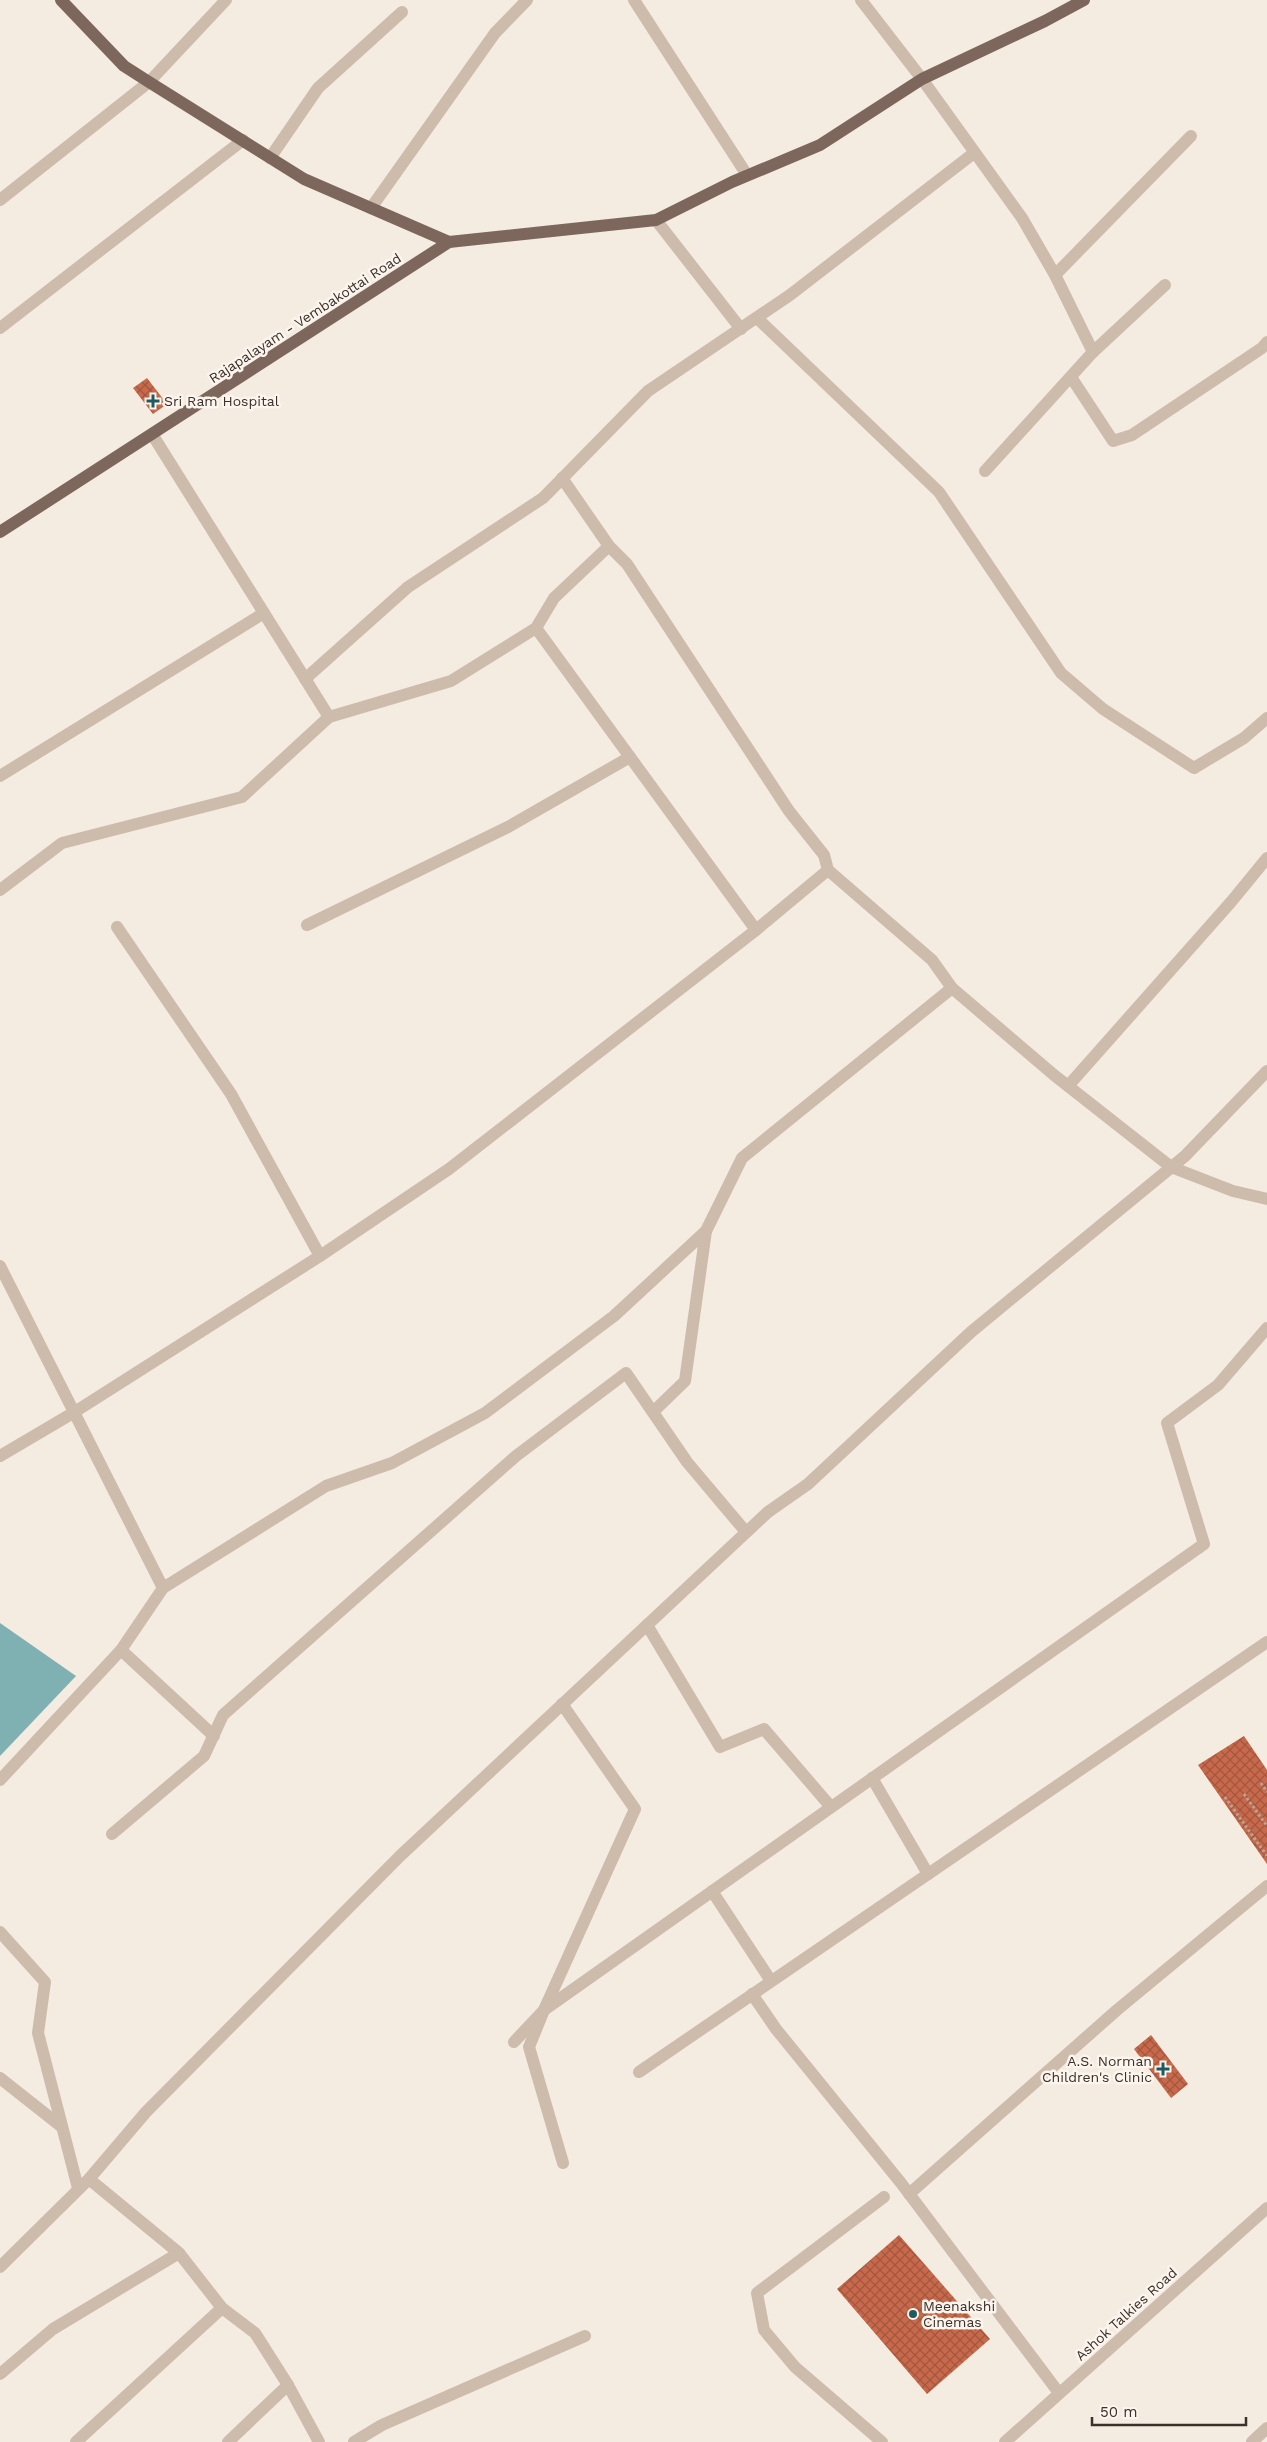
<svg xmlns="http://www.w3.org/2000/svg" width="1267" height="2442" font-family="'Work Sans',sans-serif">
<style>
.water{fill:#7fb0b2}
.building{fill:url(#building-cross-hatch)}
.lines{fill:none;stroke-linecap:round;stroke-linejoin:round}
.path{stroke:#b9a596;stroke-width:3;stroke-dasharray:2.5 2.5;stroke-linecap:butt}
.minor{stroke:#cdbbac;stroke-width:12}
.primary{stroke:#7d675c;stroke-width:12}
.poi-dot{fill:#1f5a5e;stroke:#fbf5ee;stroke-width:2}
.labels{text-anchor:middle;dominant-baseline:central;stroke-width:5;stroke-linejoin:round;paint-order:stroke}
.street-label{font-size:14px;fill:#3b302b;stroke:#fbf5ee}
.poi-label{font-size:14px;fill:#3b302b;stroke:#fbf5ee;text-anchor:start}
</style>
<defs>
<pattern id="building-cross-hatch" width="8" height="8" patternUnits="userSpaceOnUse" patternTransform="scale(1.25)"><rect width="8" height="8" fill="#c8694b"/><path d="M0 0l8 8M0 8l8-8" fill="none" stroke="#a4573f"/></pattern>
</defs>
<rect width="100%" height="100%" fill="#f4ebe1"/>
<!-- water -->
<polygon class="water" points="0,1623 76,1676 0,1756"/>
<!-- building -->
<g class="building">
<polygon points="147,378 167,404 153,414 133,388"/>
<polygon points="1244,1736 1267,1770 1267,1864 1198,1765"/>
<polygon points="1151,2035 1188,2084 1171,2098 1134,2049"/>
<polygon points="899,2235 990,2339 927,2394 837,2289"/>
</g>
<g class="lines">
<!-- path -->
<g class="path">
<polyline points="1261,1783 1267,1792"/>
<polyline points="1244,1794 1267,1826"/>
<polyline points="1225,1797 1267,1856"/>
</g>
<!-- minor -->
<g class="minor">
<polyline points="634,0 747,175"/>
<polyline points="861,0 922,79 1022,218 1055,275 1093,352"/>
<polyline points="270,158 318,88 402,12"/>
<polyline points="0,200 149,82 226,0"/>
<polyline points="371,208 495,33 527,0"/>
<polyline points="656,220 741,329"/>
<polyline points="1055,275 1191,136"/>
<polyline points="757,318 939,492 1061,673 1103,709 1194,768 1244,738 1267,718"/>
<polyline points="0,328 243,140"/>
<polyline points="1071,377 1113,441 1132,435 1262,348 1267,342"/>
<polyline points="152,434 329,717"/>
<polyline points="985,471 1093,352 1165,285"/>
<polyline points="562,478 609,546 627,564 789,811 824,855 828,870 932,960 952,988 1054,1075 1171,1167 1233,1191 1267,1199"/>
<polyline points="305,679 408,587 543,498 648,391 790,295 974,153"/>
<polyline points="630,757 756,930"/>
<polyline points="0,776 264,613"/>
<polyline points="0,890 62,843 242,797 329,717 451,681 536,628 554,598 609,546"/>
<polyline points="307,925 508,827 630,757 536,628"/>
<polyline points="117,927 231,1094 320,1256"/>
<polyline points="1068,1086 1231,902 1267,858"/>
<polyline points="0,1266 163,1588"/>
<polyline points="653,1412 685,1381 706,1231 742,1158 952,988"/>
<polyline points="0,1456 73,1413 320,1256 449,1169 756,930 828,870"/>
<polyline points="647,1625 720,1747 764,1729 831,1807"/>
<polyline points="121,1650 214,1736"/>
<polyline points="562,1704 635,1809 544,2010 529,2047 563,2163"/>
<polyline points="872,1778 928,1874"/>
<polyline points="0,1780 121,1650 163,1588 326,1486 392,1463 485,1413 614,1316 706,1231"/>
<polyline points="112,1834 204,1756 223,1715 516,1456 626,1373 687,1462 746,1532"/>
<polyline points="712,1891 771,1981"/>
<polyline points="0,1932 45,1982 38,2033 78,2188"/>
<polyline points="752,1994 776,2029 901,2183 1059,2393"/>
<polyline points="514,2042 544,2010 1204,1544 1167,1423 1218,1385 1267,1328"/>
<polyline points="639,2072 1267,1642"/>
<polyline points="0,2078 62,2127"/>
<polyline points="89,2179 179,2253 222,2308 255,2333 288,2385 319,2442"/>
<polyline points="909,2194 1117,2010 1267,1886"/>
<polyline points="0,2267 89,2179 146,2112 400,1856 768,1512 808,1484 971,1332 1185,1156 1267,1071"/>
<polyline points="0,2374 53,2329 179,2253"/>
<polyline points="76,2442 222,2308"/>
<polyline points="228,2442 288,2385"/>
<polyline points="354,2442 382,2425 585,2336"/>
<polyline points="882,2442 795,2367 764,2330 757,2293 884,2197"/>
<polyline points="1005,2442 1267,2208"/>
<polyline points="1252,2442 1267,2428"/>
</g>
<!-- primary -->
<g class="primary">
<polyline points="61,0 124,66 149,82 304,179 449,242 656,220 732,182 820,145 922,79 1045,21 1084,0"/>
<polyline points="0,532 449,242"/>
</g>
</g>
<!-- markers -->
<g class="poi-dot">
<path d="M150.5 393.5h5v5h5v5h-5v5h-5v-5h-5v-5h5z"/>
<path d="M1160.5 2061.5h5v5h5v5h-5v5h-5v-5h-5v-5h5z"/>
<circle cx="913" cy="2314" r="5"/>
</g>
<g class="labels">
<!-- street labels -->
<g class="street-label">
<text transform="translate(305 318) rotate(-33)">Rajapalayam - Vembakottai Road</text>
<text transform="translate(1126 2314) rotate(-42)">Ashok Talkies Road</text>
</g>
<!-- poi labels -->
<g class="poi-label">
<text x="164" y="401">Sri Ram Hospital</text>
<text x="1152" y="2061" text-anchor="end">A.S. Norman<tspan x="1152" dy="16">Children's Clinic</tspan></text>
<text x="923" y="2306">Meenakshi<tspan x="923" dy="16">Cinemas</tspan></text>
</g>
</g>
<!-- scale -->
<path d="M1092 2417v8h154v-8" fill="none" stroke="#3b302b" stroke-width="2.5"/>
<text x="1100" y="2417" font-size="15" fill="#3b302b" stroke="#fbf5ee" stroke-width="4" paint-order="stroke">50 m</text>
</svg>
